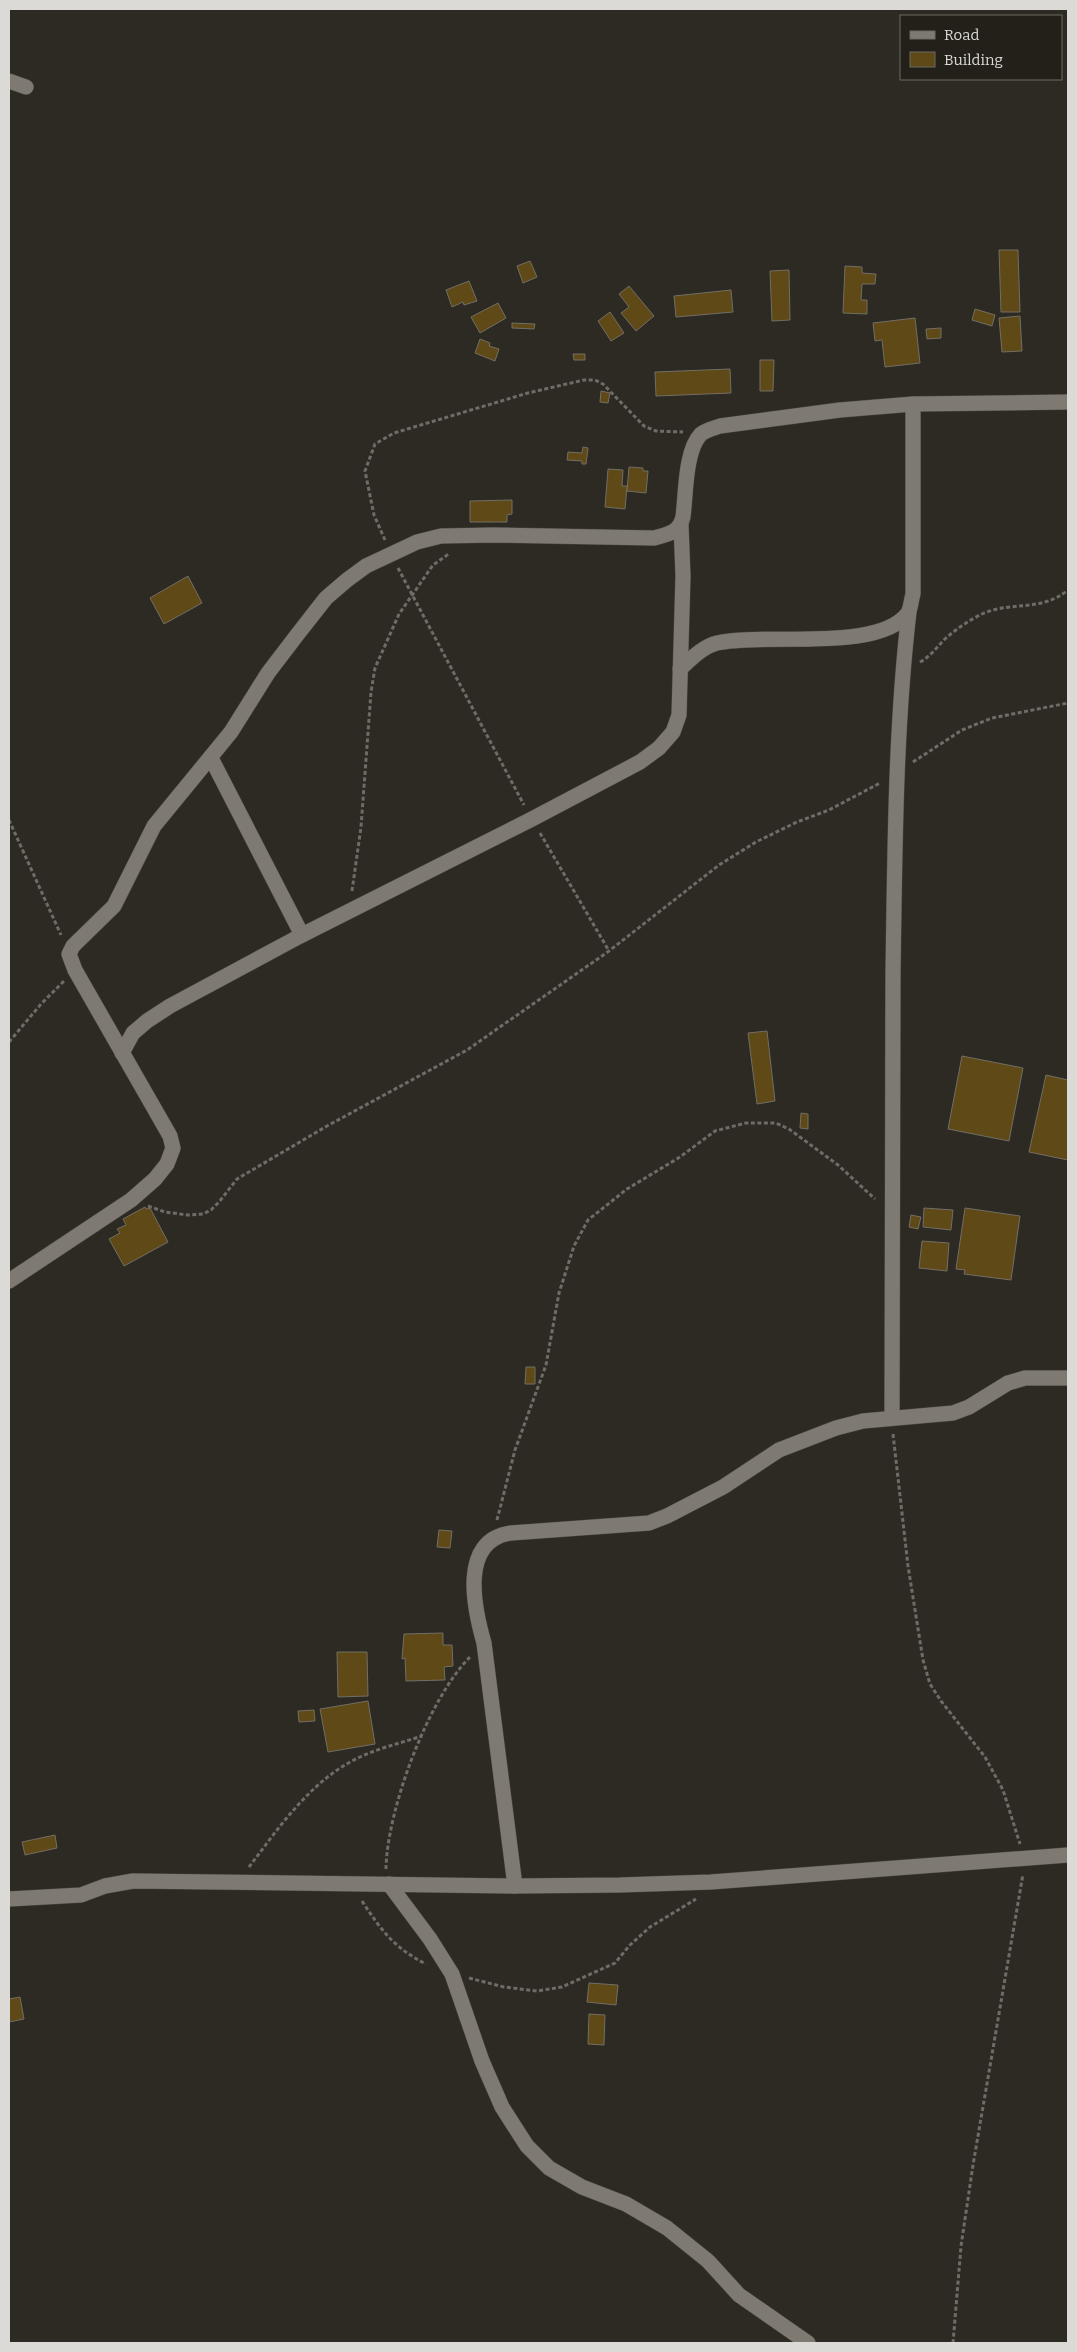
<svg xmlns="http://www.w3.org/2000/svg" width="1077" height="2352" font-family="Bitter,serif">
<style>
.building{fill:#5f4916;stroke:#726e66}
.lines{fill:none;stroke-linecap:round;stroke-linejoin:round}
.minor-casing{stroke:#494641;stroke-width:16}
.path{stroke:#6e6c66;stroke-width:3;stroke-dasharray:4 2.5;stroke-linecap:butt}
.minor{stroke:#7e7a72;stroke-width:15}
</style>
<rect width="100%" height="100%" fill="#2d2a23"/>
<!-- building -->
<g class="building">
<polygon points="999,250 1018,250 1020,312 1001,312"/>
<polygon points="530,261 537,277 523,283 517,266"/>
<polygon points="845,266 862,267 862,273 876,274 875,284 862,284 861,300 867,300 867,314 843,313"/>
<polygon points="789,270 790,320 772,321 770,271"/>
<polygon points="469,281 477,301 464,305 463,302 452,307 446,290"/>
<polygon points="629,286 654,316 636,331 621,313 629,307 619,294"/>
<polygon points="731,290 733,312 676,317 674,296"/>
<polygon points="498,303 506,318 480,333 471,317"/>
<polygon points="975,309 995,315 992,326 972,320"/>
<polygon points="610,312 624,333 611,341 598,321"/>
<polygon points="1020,316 1022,351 1002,352 999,318"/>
<polygon points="915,318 920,363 885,367 882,340 875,341 873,323"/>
<polygon points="512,323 535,324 534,329 512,328"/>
<polygon points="941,328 941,338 927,339 926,329"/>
<polygon points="480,339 490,343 489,346 499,349 495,361 475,353"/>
<polygon points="573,354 585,354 585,360 574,360"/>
<polygon points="760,360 774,360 773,391 760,391"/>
<polygon points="730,369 731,393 656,396 655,372"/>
<polygon points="601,391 610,393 608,403 600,402"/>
<polygon points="583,447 588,448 586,464 582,464 582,461 567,460 568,452 582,453"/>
<polygon points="629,467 643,468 643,471 648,471 646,493 627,491"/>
<polygon points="608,469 623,470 622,486 627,486 625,509 605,507"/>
<polygon points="512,500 512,514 507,515 507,522 470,522 470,501"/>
<polygon points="188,576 202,603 164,624 150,598"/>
<polygon points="767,1031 775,1101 757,1104 748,1033"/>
<polygon points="962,1056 1023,1068 1009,1141 948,1129"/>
<polygon points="1046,1075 1068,1080 1068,1160 1029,1152"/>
<polygon points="801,1113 808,1114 808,1129 800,1128"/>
<polygon points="145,1207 146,1209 150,1208 168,1242 124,1266 109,1239 120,1233 117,1229 126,1225 123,1219"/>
<polygon points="924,1208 953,1210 951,1230 923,1227"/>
<polygon points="965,1208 1020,1216 1011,1280 964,1274 965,1270 956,1269"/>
<polygon points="911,1215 921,1217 918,1229 909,1227"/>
<polygon points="922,1241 949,1243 947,1271 919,1268"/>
<polygon points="526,1367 535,1367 535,1384 525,1384"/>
<polygon points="439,1530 452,1531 450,1548 437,1547"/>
<polygon points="443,1633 443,1645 452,1645 453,1666 444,1667 445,1680 406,1681 405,1658 402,1659 404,1634"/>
<polygon points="337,1652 367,1652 368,1696 338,1697"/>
<polygon points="368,1701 375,1744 328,1752 320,1709"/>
<polygon points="314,1710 315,1721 299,1722 298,1711"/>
<polygon points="55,1835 57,1848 25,1855 22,1842"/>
<polygon points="589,1983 618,1985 616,2005 587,2002"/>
<polygon points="20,1997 24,2019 9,2022 9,1999"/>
<polygon points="589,2014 605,2015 604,2045 588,2044"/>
</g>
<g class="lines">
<defs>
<g id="minor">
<polyline points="9,81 26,87"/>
<path d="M680 669C691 659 702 647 717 643 764 632 879 653 908 613 911 608 911 600 913 594V404"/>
<polyline points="211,758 302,935"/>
<polyline points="122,1053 133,1033 147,1021 170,1006 302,935 532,819 640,762 659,748 673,732 679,715 683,576 681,525"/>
<path d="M9 1281 131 1200 155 1179 167 1164 173 1148 170 1136 75 970 69 954 73 946 114 906 154 826 231 732 268 673 297 635 326 598 347 580 366 566 417 542 441 536 494 535 654 538C668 534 679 533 683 517 686 494 685 450 701 434 706 430 714 428 720 426L840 410 913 404 1068 402"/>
<path d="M892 1418C891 1270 892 1121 893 972 895 852 895 732 909 612"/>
<polyline points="389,1884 430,1939 452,1974 482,2061 502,2107 527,2146 549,2168 582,2187 626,2204 667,2228 708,2261 739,2295 808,2343"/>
<path d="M515 1886 484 1643C474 1608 459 1540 511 1533L649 1523 667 1516 723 1487 779 1450 836 1428 863 1421 953 1413 969 1407 1008 1383 1025 1378H1068"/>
<polyline points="9,1899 81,1895 105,1886 133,1881 515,1886 620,1885 711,1882 1068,1855"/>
</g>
</defs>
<!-- minor casing -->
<use href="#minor" class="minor-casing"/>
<!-- path -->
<g class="path">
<polyline points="385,540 374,515 365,471 375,444 394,433 528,393 584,380 595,380 603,384 644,426 656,431 683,432"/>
<polyline points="398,568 524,805"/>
<path d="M920 662C931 656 937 647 945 639 956 629 971 619 984 613 1014 601 1041 612 1068 590"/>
<polyline points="913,762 962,730 992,718 1068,703"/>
<polyline points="9,820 61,935"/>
<polyline points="540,833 609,951"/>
<polyline points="352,891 361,827 371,692 375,668 399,614 433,565 450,553"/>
<polyline points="9,1042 41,1004 64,981"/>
<polyline points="148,1206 165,1212 188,1215 203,1214 211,1210 219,1202 237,1179 327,1126 467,1050 609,951 719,865 756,842 797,822 829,810 880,783"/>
<polyline points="893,1434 908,1566 923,1660 930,1684 941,1701 985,1757 1003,1790 1020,1844"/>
<polyline points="497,1520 515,1450 546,1365 559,1293 574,1246 588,1220 627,1189 680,1157 715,1131 746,1123 776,1123 789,1129 838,1165 875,1199"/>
<path d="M249 1867C280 1826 312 1779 360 1757 379 1748 401 1743 422 1736"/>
<path d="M386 1869C387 1810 428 1699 470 1657"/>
<path d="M362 1901C381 1930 394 1948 426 1964"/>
<polyline points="469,1978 504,1987 537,1991 562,1987 615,1963 630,1945 650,1927 696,1899"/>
<polyline points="953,2343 961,2246 973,2165 1023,1874"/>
</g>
<!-- minor -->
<use href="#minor" class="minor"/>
</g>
<!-- border -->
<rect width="1077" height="2352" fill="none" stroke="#dcdad6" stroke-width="20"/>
<!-- legend -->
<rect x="900" y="15" width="162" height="65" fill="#232019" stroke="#6d6a65"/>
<rect x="910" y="31" width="25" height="8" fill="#7e7a72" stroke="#6d6a65"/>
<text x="944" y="40" font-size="15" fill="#dcdad6">Road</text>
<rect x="910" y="52" width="25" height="15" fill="#5f4916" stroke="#6d6a65"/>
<text x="944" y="65" font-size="15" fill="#dcdad6">Building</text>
</svg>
